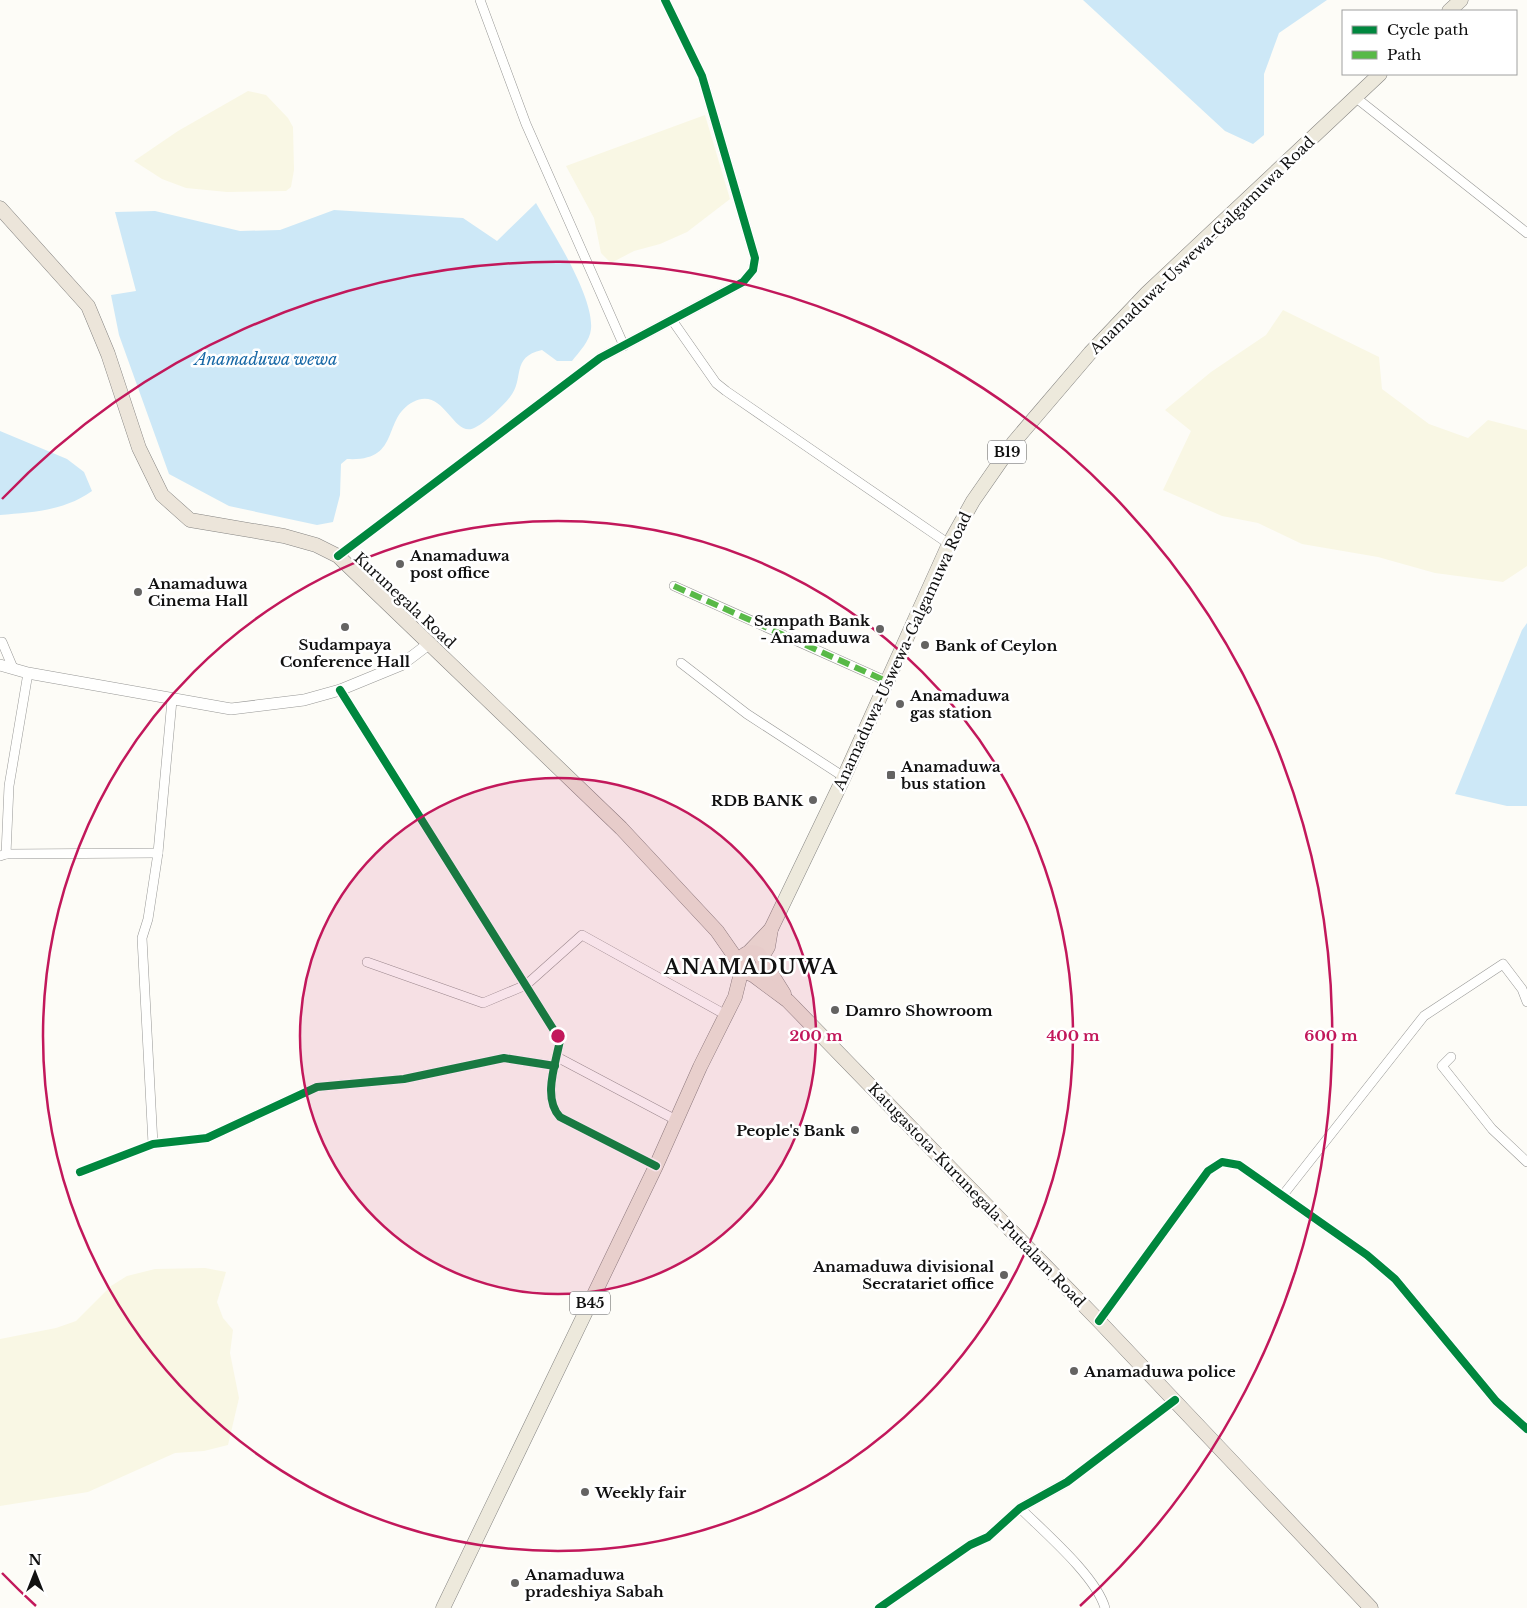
<svg xmlns="http://www.w3.org/2000/svg" width="1527" height="1608" font-family="'Libre Baskerville',serif">
<style>
.farmland{fill:#f9f7e4}
.water{fill:#cde8f7}
.lines{fill:none;stroke-linecap:round;stroke-linejoin:round}
.minor-casing{stroke:#979795;stroke-width:10}
.tertiary-casing{stroke:#979795;stroke-width:12}
.primary-casing{stroke:#858482;stroke-width:15}
.trunk-casing{stroke:#858482;stroke-width:15}
.minor{stroke:#fffffe;stroke-width:9}
.tertiary{stroke:#fffffe;stroke-width:11}
.primary{stroke:#ede9dc;stroke-width:14}
.trunk{stroke:#ece5da;stroke-width:14}
.quiet{stroke:#58b947;stroke-width:6;stroke-dasharray:12 6;stroke-linecap:butt}
.cycleway-casing{stroke:#fff;stroke-width:11}
.cycleway{stroke:#00873e;stroke-width:8}
.ring{fill:none;stroke:#c2185b;stroke-width:2.5}
.poi-dot{fill:#646362;stroke:#fff;stroke-width:2}
.labels{text-anchor:middle;dominant-baseline:central;stroke-width:5;stroke-linejoin:round;paint-order:stroke}
.shield{fill:#fff;stroke:#585858;stroke-width:1}
.shield-label{font-size:14px;font-weight:bold;fill:#111}
.street-label{font-size:15px;fill:#111;stroke:#fff}
.poi-label{font-size:15px;font-weight:bold;fill:#111;stroke:#fff;text-anchor:start}
.water-label{font-size:16px;font-style:italic;fill:#1768a6;stroke:#fff}
.district-label{font-size:20px;font-weight:bold;letter-spacing:1px;fill:#111;stroke:#fff}
.centre{fill:#c2185b;stroke:#fff;stroke-width:2.5}
.ring-label{font-size:15px;text-anchor:middle;font-weight:bold;fill:#c2185b;stroke:#fff;stroke-width:5;stroke-linejoin:round;paint-order:stroke}
</style>
<rect width="100%" height="100%" fill="#fdfcf7"/>
<!-- farmland -->
<g class="farmland">
<polygon points="248,91 266,95 288,118 293,127 294,170 291,187 286,191 227,192 186,188 162,179 134,161 178,131"/>
<polygon points="705,115 730,199 687,232 660,244 634,251 611,263 601,253 594,218 566,166"/>
<polygon points="1283,310 1379,357 1382,389 1429,424 1468,438 1488,420 1527,430 1527,566 1503,582 1435,573 1378,557 1302,544 1258,523 1222,516 1163,490 1191,431 1165,410 1211,372 1266,335"/>
<polygon points="205,1268 226,1272 217,1302 223,1318 233,1330 230,1353 239,1398 228,1445 204,1451 175,1453 88,1492 0,1506 0,1339 56,1328 76,1321 111,1286 127,1276 155,1269"/>
</g>
<!-- water -->
<g class="water">
<polygon points="1083,0 1327,0 1279,33 1264,74 1264,135 1253,144 1225,131"/>
<path d="M536 203C552 232 594 296 591 329 590 341 579 352 572 361H557L542 350C510 357 525 379 510 397 502 407 487 421 476 427 453 441 445 385 413 402 381 419 402 462 347 459L341 464 340 495 333 522 317 525 229 506 169 474 119 335 111 295 136 291 115 212 155 211 240 231 280 230 334 210 463 218 497 241Z"/>
<path d="M0 431 67 459 84 472 92 491C64 511 33 512 0 515Z"/>
<polygon points="1527,623 1527,806 1507,806 1455,794 1522,630"/>
</g>
<g class="lines">
<defs>
<g id="minor">
<polyline points="480,0 526,124 624,346"/>
<polyline points="1355,97 1527,233"/>
<polyline points="672,320 716,383 726,391 949,544"/>
<polyline points="338,556 600,358 743,282 753,270 755,258 702,76 665,0"/>
<polyline points="674,586 886,681"/>
<polyline points="2,642 13,668"/>
<polyline points="681,663 747,714 844,777"/>
<path d="M340 690 560 1040C556 1063 542 1098 560 1117L656 1166"/>
<polyline points="6,854 9,786 28,673"/>
<polyline points="0,856 6,854 158,853"/>
<polyline points="367,962 483,1003 526,985 582,935 726,1015"/>
<polyline points="557,1057 676,1120"/>
<polyline points="1451,1057 1442,1066 1492,1129 1527,1162"/>
<polyline points="153,1144 142,938 148,919 158,853 172,700"/>
<polyline points="80,1172 153,1144 207,1138 317,1087 404,1079 504,1058 555,1066"/>
<polyline points="1283,1195 1424,1016 1503,964 1522,989 1527,1002"/>
<polyline points="1099,1321 1208,1171 1222,1162 1239,1165 1367,1255 1395,1279 1496,1401 1527,1429"/>
<path d="M1020 1508C1044 1532 1096 1576 1105 1608"/>
<polyline points="879,1608 970,1545 988,1537 1020,1508 1067,1482 1175,1400"/>
</g>
<polyline id="tertiary" points="0,665 28,673 231,709 304,700 340,690 401,665 430,643"/>
<g id="primary">
<polyline points="1449,11 1461,0"/>
<polyline points="750,951 771,929"/>
<polyline points="762,957 768,947 771,929 844,777 949,544 973,501 1014,442 1090,353 1147,293 1380,74"/>
<polyline points="443,1608 656,1166 700,1067 735,997 742,969"/>
</g>
<g id="trunk">
<polyline points="0,208 88,306 108,354 139,448 162,495 190,520 284,536 316,545 338,556 621,828 717,931 740,964"/>
<polyline points="764,962 784,994"/>
<path d="M753 975 761 970 764 962 759 954C746 947 734 961 745 972L753 975 788 1001 1099 1321 1371 1608"/>
</g>
</defs>
<!-- minor casing -->
<use href="#minor" class="minor-casing"/>
<!-- tertiary casing -->
<use href="#tertiary" class="tertiary-casing"/>
<!-- primary casing -->
<use href="#primary" class="primary-casing"/>
<!-- trunk casing -->
<use href="#trunk" class="trunk-casing"/>
<!-- minor -->
<use href="#minor" class="minor"/>
<!-- tertiary -->
<use href="#tertiary" class="tertiary"/>
<!-- primary -->
<use href="#primary" class="primary"/>
<!-- trunk -->
<use href="#trunk" class="trunk"/>
<!-- quiet -->
<polyline class="quiet" points="674,586 886,681"/>
<defs>
<g id="cycleway">
<polyline points="338,556 600,358 743,282 753,270 755,258 702,76 665,0"/>
<path d="M340 690 560 1040C556 1063 542 1098 560 1117L656 1166"/>
<polyline points="80,1172 153,1144 207,1138 317,1087 404,1079 504,1058 555,1066"/>
<polyline points="1099,1321 1208,1171 1222,1162 1239,1165 1367,1255 1395,1279 1496,1401 1527,1429"/>
<polyline points="879,1608 970,1545 988,1537 1020,1508 1067,1482 1175,1400"/>
</g>
</defs>
<!-- cycleway casing -->
<use href="#cycleway" class="cycleway-casing"/>
<!-- cycleway -->
<use href="#cycleway" class="cycleway"/>
</g>
<!-- distance rings -->
<circle cx="558" cy="1036" r="258" fill="#c2185b" fill-opacity=".12"/>
<g class="ring">
<circle cx="558" cy="1036" r="258"/>
<circle cx="558" cy="1036" r="515"/>
<path d="M36 1606A773 773 0 0 1 2 1573M2 499A773 773 0 1 1 1080 1606"/>
</g>
<!-- markers -->
<g class="poi-dot">
<circle cx="400" cy="564" r="5"/>
<circle cx="138" cy="592" r="5"/>
<circle cx="345" cy="627" r="5"/>
<circle cx="880" cy="629" r="5"/>
<circle cx="925" cy="645" r="5"/>
<circle cx="900" cy="704" r="5"/>
<rect x="886" y="770" width="10" height="10" rx="2.5"/>
<circle cx="813" cy="800" r="5"/>
<circle cx="835" cy="1010" r="5"/>
<circle cx="855" cy="1130" r="5"/>
<circle cx="1004" cy="1275" r="5"/>
<circle cx="1074" cy="1371" r="5"/>
<circle cx="585" cy="1492" r="5"/>
<circle cx="515" cy="1583" r="5"/>
</g>
<g class="labels">
<!-- shield labels -->
<g class="shield">
<rect x="988" y="440.5" width="38" height="23" rx="4"/>
<rect x="570" y="1291.5" width="40" height="23" rx="4"/>
</g>
<g class="shield-label">
<text x="1007" y="452">B19</text>
<text x="590" y="1303">B45</text>
</g>
<!-- street labels -->
<g class="street-label">
<text transform="translate(1202 245) rotate(-44)">Anamaduwa-Uswewa-Galgamuwa Road</text>
<text transform="translate(405 600) rotate(43)">Kurunegala Road</text>
<text transform="translate(902 651) rotate(-65)">Anamaduwa-Uswewa-Galgamuwa Road</text>
<text transform="translate(977 1195) rotate(46)">Katugastota-Kurunegala-Puttalam Road</text>
</g>
<!-- poi labels -->
<g class="poi-label">
<text x="410" y="555">Anamaduwa<tspan x="410" dy="17">post office</tspan></text>
<text x="148" y="583">Anamaduwa<tspan x="148" dy="17">Cinema Hall</tspan></text>
<text x="870" y="620" text-anchor="end">Sampath Bank<tspan x="870" dy="17">- Anamaduwa</tspan></text>
<text x="345" y="644" text-anchor="middle">Sudampaya<tspan x="345" dy="17">Conference Hall</tspan></text>
<text x="935" y="645">Bank of Ceylon</text>
<text x="910" y="695">Anamaduwa<tspan x="910" dy="17">gas station</tspan></text>
<text x="901" y="766">Anamaduwa<tspan x="901" dy="17">bus station</tspan></text>
<text x="803" y="800" text-anchor="end">RDB BANK</text>
<text x="845" y="1010">Damro Showroom</text>
<text x="845" y="1130" text-anchor="end">People's Bank</text>
<text x="994" y="1266" text-anchor="end">Anamaduwa divisional<tspan x="994" dy="17">Secratariet office</tspan></text>
<text x="1084" y="1371">Anamaduwa police</text>
<text x="595" y="1492">Weekly fair</text>
<text x="525" y="1574">Anamaduwa<tspan x="525" dy="17">pradeshiya Sabah</tspan></text>
</g>
<!-- water labels -->
<g class="water-label">
<text x="266" y="359">Anamaduwa wewa</text>
</g>
<!-- district labels -->
<g class="district-label">
<text x="751" y="967">ANAMADUWA</text>
</g>
</g>
<circle cx="558" cy="1036" r="8" class="centre"/>
<g class="ring-label">
<text x="816" y="1041">200 m</text>
<text x="1073" y="1041">400 m</text>
<text x="1331" y="1041">600 m</text>
</g>
<!-- legend -->
<rect x="1342" y="10" width="175" height="65" fill="#ffffff" stroke="#a0a0a0"/>
<rect x="1352" y="26" width="25" height="8" fill="#00873e" stroke="#a0a0a0"/>
<text x="1387" y="35" font-size="15" fill="#111111">Cycle path</text>
<rect x="1352" y="51" width="25" height="8" fill="#58b947" stroke="#a0a0a0"/>
<text x="1387" y="60" font-size="15" fill="#111111">Path</text>
<!-- north arrow -->
<g transform="translate(35 1573)" stroke="#ffffff" stroke-width="4" paint-order="stroke">
<path d="M0-4L9 19L0 12L-9 19Z" fill="#111111"/>
<text y="-8" font-size="14" font-weight="bold" text-anchor="middle" fill="#111111">N</text>
</g>
</svg>
